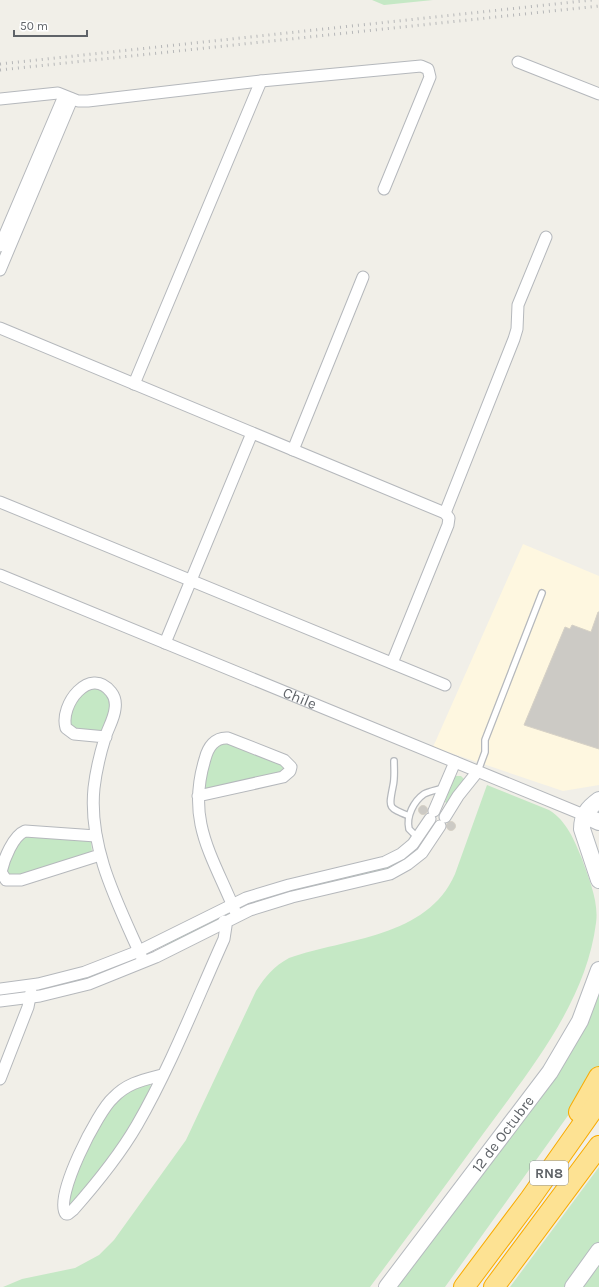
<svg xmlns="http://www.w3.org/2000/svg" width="599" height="1287" font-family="Karla,sans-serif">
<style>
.commercial{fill:#fef7e0}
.green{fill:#c5e8c5}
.building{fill:#cccac5;stroke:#d6d1c6}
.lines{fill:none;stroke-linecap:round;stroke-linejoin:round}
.lane-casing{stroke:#b5b8bc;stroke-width:8}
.street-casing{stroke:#b5b8bc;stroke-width:13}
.secondary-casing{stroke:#b6babf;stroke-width:18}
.highway-casing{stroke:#f9ab00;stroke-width:22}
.lane{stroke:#fff;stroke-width:5.5}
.street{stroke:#fff;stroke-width:11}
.secondary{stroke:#fff;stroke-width:16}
.highway{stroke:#fde293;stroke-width:20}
.rail{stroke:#b6b7b8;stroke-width:3;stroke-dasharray:1 5;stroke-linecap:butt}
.labels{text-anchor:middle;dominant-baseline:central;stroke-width:3;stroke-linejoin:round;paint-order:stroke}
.shield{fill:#fff;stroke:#8f9295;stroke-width:1}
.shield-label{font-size:14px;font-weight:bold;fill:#5f6368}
.street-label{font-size:15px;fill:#5f6368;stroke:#fff}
</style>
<rect width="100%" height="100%" fill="#f1efe8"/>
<!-- commercial -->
<polygon class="commercial" points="523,544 599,576 599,785 563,791 433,747"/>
<!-- green -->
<g class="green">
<polygon points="372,0 433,0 384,5"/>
<path d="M93 687 106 692 113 705 103 730H77L70 727C67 709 78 695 93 687Z"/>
<path d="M221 741 253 751 286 767 282 774 208 790 204 787C205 768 209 756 221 741Z"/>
<polygon points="456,776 461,776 464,779 448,804 445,802 453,779"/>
<path d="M487 785 549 810C566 820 575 841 582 859 589 879 599 902 596 923 586 1003 529 1071 483 1134 446 1185 408 1236 370 1287H3L22 1279 75 1268 99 1255 114 1240 186 1140 256 991C265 977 274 966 289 958 346 938 427 938 455 874Z"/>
<polygon points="23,835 86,840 91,841 92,852 91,854 15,879 5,872 18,840"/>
<polygon points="419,849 393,869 246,906 263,897 405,855"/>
<polygon points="224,912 230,915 153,954 171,941"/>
<polygon points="135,962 108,974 46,991 52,985 122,963"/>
<polygon points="599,983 599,1069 582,1096 445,1287 393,1287 551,1075"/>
<polygon points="150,1084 152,1089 141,1111 106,1164 69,1206 72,1184 97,1124 127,1090"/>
<polygon points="599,1167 599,1244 567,1287 510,1287"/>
<polygon points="599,1260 599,1287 579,1287"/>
</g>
<!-- building -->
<g class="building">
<polygon points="598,612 599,612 599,749 524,725 565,627 570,629 572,625 591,632"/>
<circle cx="423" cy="810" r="4.5"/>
<circle cx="451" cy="826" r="4.5"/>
</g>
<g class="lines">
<defs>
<g id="lane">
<path d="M394 761C394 769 395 778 393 786 389 808 387 807 409 816"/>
<polyline points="478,771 485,752 485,740 542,593"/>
<path d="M418 838 409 829C406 816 414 801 424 794 430 791 437 790 443 788"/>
</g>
<g id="street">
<polyline points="518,62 599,94"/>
<polyline points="0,99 58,93 78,101 88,101 261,81 421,66 428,69 430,77 384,189"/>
<polyline points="0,246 64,96"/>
<polyline points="0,270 72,99"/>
<polyline points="0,328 445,513 449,518 448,525 392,663"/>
<polyline points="134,384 261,81"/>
<polyline points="293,450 363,277"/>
<polyline points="0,502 445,685"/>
<polyline points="445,513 514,339 517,329 518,305 546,237"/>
<path id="s1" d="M0 575 584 815"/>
<polyline points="165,643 252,433"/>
<path d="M106 737 74 734 66 728C59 705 90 665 111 692 115 697 116 703 115 709 114 719 108 728 105 738 100 754 96 771 94 788 88 848 118 904 142 958"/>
<path d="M198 796 283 777 290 771 291 767 284 760 228 738C215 737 208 747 205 759 186 821 212 855 235 911"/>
<polyline points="434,811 455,762"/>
<polyline points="445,817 458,796 478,771"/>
<path d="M96 836 25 831C13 836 4 859 1 872L6 880H21L100 855"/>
<polyline points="0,989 38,984 85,972 139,951 246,898 289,885 385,862 401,854 413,844 430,819"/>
<polyline points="0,1001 40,996 89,984 156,957 250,910 292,897 390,874 408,864 422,853 440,826"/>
<path d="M162 1075C143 1080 127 1083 113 1098 98 1111 53 1198 66 1214H68L73 1210C96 1184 119 1156 137 1125 171 1066 196 1001 224 939L226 926 224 921"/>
<polyline points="0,1079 28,1007 31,992"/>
</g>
<g id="secondary">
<path d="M599 800C588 808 582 815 582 829L599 880"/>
<polyline points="584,815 599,822"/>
<path id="s2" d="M387 1287 550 1072 580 1021 599 970"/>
<polyline points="573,1287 599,1251"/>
</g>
<g id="highway">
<polyline points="579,1112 599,1077"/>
<polyline points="464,1287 530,1199 599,1101"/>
<polyline points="494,1287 599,1146"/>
</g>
</defs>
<!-- lane casing -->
<use href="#lane" class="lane-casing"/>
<!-- street casing -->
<use href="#street" class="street-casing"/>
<!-- secondary casing -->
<use href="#secondary" class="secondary-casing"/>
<!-- highway casing -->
<use href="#highway" class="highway-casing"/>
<!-- lane -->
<use href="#lane" class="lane"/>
<!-- street -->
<use href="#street" class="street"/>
<!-- secondary -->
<use href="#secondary" class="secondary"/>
<!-- highway -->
<use href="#highway" class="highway"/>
<!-- rail -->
<g class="rail">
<polyline points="0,64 592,0"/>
<polyline points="0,70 599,6"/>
</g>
</g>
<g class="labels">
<!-- shield labels -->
<rect class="shield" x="530" y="1161" width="38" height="24" rx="3"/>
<g class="shield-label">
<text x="549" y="1173">RN8</text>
</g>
<!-- street labels -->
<g class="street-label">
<text stroke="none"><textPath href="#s1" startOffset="324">Chile</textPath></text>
<text stroke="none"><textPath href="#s2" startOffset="192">12 de Octubre</textPath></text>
</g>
</g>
<!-- scale -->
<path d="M14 30v6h73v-6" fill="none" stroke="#5f6368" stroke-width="2"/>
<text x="20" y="30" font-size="12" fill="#5f6368" stroke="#ffffff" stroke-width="3" paint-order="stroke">50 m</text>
</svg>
